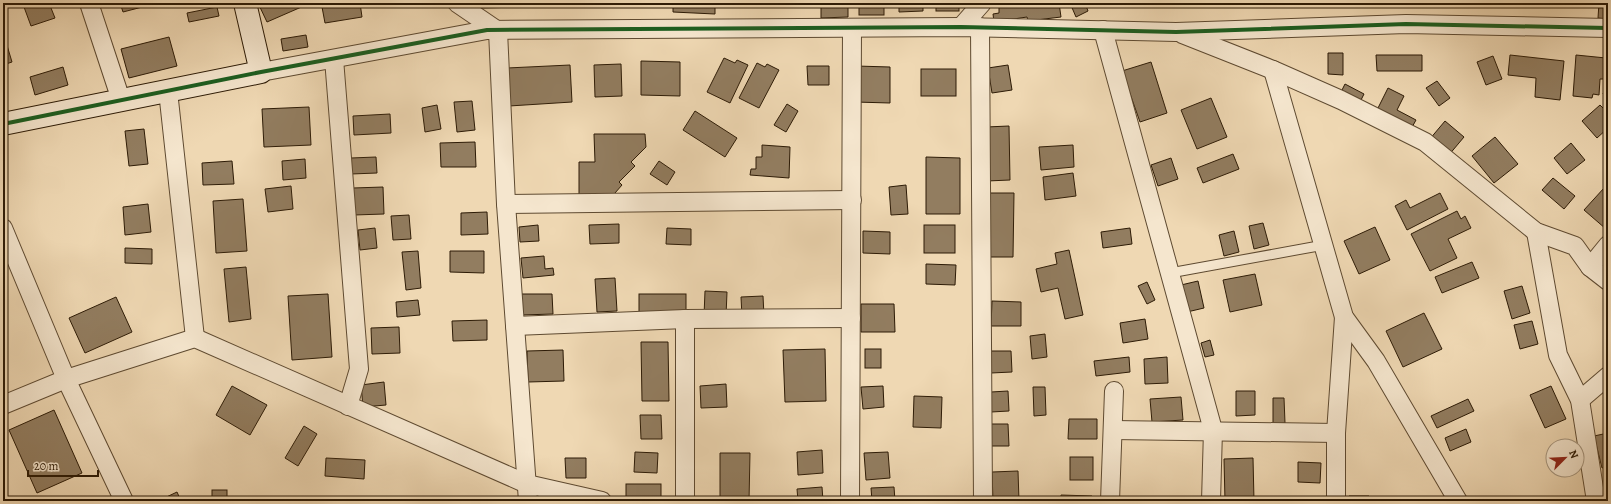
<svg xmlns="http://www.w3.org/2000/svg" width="1611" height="504" font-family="Alegreya,serif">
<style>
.building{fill:#927d60;stroke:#2d1b06}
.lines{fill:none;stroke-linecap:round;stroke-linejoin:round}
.lane-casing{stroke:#5e4a31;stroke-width:11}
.street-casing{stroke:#5e4a31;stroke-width:20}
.secondary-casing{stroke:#2d1b06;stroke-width:24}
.lane{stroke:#f5e6ce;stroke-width:9}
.street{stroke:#f5e6ce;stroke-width:18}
.secondary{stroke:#f5e6ce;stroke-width:22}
.cycleway-casing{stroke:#f5e6ce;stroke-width:6}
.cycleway{stroke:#1b5e20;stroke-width:4}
</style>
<rect width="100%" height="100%" fill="#efd8b3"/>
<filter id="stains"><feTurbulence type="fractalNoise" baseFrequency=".005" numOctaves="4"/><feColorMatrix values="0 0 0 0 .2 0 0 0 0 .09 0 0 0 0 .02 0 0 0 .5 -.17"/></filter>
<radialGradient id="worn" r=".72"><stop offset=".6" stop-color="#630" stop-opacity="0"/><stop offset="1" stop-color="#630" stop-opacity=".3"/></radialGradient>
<!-- building -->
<g class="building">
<polygon points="35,3 49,3 55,18 31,26 24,7"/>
<polygon points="120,3 149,3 150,5 123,12"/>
<polygon points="258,3 305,3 306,5 267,22"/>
<polygon points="350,3 360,3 362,17 325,23 322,7"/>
<polygon points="475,3 528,3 528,7 476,8"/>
<polygon points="552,3 568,3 569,6 553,7"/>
<polygon points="641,3 660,3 660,6 642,7"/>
<polygon points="673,3 715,3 715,14 673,12"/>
<polygon points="821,3 848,3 848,17 821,18"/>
<rect x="859" y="3" width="25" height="12"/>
<polygon points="899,3 923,3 923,11 899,12"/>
<rect x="936" y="3" width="23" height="8"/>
<polygon points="1059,3 1061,17 1028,21 1027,17 994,22 993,14 999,13 999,6 1018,3"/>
<polygon points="1070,3 1085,3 1088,11 1076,17"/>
<polygon points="1599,3 1608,3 1608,19 1598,18"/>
<polygon points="217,7 219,16 189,22 187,13"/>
<polygon points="3,32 12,62 3,65"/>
<polygon points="306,35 308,47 283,51 281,39"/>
<polygon points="169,37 177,66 129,78 121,49"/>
<polygon points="1328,53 1343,53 1343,75 1328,74"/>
<polygon points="1376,55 1422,55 1422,71 1377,71"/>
<polygon points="1510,55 1564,61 1560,100 1535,97 1536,78 1508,75"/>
<polygon points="1576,55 1606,58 1604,79 1600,79 1599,95 1593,94 1592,98 1573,96"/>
<polygon points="1493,56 1502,79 1486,85 1477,62"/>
<polygon points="724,58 735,63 737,60 748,65 730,103 707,92"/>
<polygon points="641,61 680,62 680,96 641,95"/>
<polygon points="1151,62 1167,113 1140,122 1122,71"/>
<polygon points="757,63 765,67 767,64 779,70 759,108 739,98"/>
<polygon points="621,64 622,96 595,97 594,65"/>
<polygon points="570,65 572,102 509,106 507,68"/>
<polygon points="1008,65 1012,90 992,93 988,68"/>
<polygon points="807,66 829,66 829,85 808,85"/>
<polygon points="856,66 890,67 890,103 855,102"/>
<polygon points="63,67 68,85 35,95 30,77"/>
<rect x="921" y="69" width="35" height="27"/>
<polygon points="1608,80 1608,95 1603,94"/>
<polygon points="1437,81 1450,98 1439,106 1426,88"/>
<polygon points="1345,84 1364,94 1359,104 1340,94"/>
<polygon points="1388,88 1404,96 1397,110 1416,120 1411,129 1376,112"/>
<polygon points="1211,98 1227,137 1197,149 1181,110"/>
<polygon points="472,101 475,130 457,132 454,102"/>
<polygon points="787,104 798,111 786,132 774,125"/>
<polygon points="437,105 441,129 425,132 422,108"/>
<polygon points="1600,105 1608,113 1608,128 1597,138 1582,121"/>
<polygon points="309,107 311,145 264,147 262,109"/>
<polygon points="695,111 737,138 725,157 683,130"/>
<polygon points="390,114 391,133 354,135 353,116"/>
<polygon points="1445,121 1464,137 1448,156 1429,140"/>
<polygon points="1009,126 1010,180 987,181 986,127"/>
<polygon points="144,129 148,164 129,166 125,131"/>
<polygon points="594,134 645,134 646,147 631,162 635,166 619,182 622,185 608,201 579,201 579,162 595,162"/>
<polygon points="1495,137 1518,164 1494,183 1472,156"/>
<polygon points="475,142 476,167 441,167 440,143"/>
<polygon points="1571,143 1585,160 1567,174 1554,158"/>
<polygon points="762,145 790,147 789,178 750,175 751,169 756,169 756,157 762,157"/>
<polygon points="1073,145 1074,167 1041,170 1039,147"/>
<polygon points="1233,154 1239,169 1203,183 1197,168"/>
<polygon points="376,157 377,173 351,174 351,158"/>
<polygon points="926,157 960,158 960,214 926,214"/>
<polygon points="1171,158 1178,179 1158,186 1151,165"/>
<polygon points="305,159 306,178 283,180 282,161"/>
<polygon points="232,161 234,184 203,185 202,163"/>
<polygon points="659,161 675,172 667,185 650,174"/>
<polygon points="1073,173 1076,196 1045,200 1043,177"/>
<polygon points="1553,178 1575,196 1564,209 1542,190"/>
<polygon points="906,185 908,214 891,215 889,187"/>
<polygon points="291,186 293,209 268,212 265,189"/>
<polygon points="383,187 384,214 354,215 353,188"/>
<polygon points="1604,188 1608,191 1608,227 1606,229 1584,210"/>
<polygon points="989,193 1014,193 1013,257 989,257"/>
<polygon points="1440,193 1448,209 1407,230 1395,206 1406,200 1410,208"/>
<polygon points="243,199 247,251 216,253 213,201"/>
<polygon points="148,204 151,232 125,235 123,207"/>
<polygon points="1457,211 1461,219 1465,216 1471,228 1448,239 1457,258 1430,271 1411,234"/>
<polygon points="487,212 488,234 461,235 461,213"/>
<polygon points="409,215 411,239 393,240 391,216"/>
<polygon points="1263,223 1269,245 1254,249 1249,226"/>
<polygon points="619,224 619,243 590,244 589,225"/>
<polygon points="538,225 539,241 520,242 519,227"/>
<rect x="924" y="225" width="31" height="28"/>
<polygon points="1375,227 1390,260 1359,274 1344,241"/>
<polygon points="375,228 377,248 360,250 358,230"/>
<polygon points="667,228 691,229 691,245 666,244"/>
<polygon points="1130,228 1132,244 1103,248 1101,232"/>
<polygon points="863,231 890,232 890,254 863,253"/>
<polygon points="1234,231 1239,252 1224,256 1219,235"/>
<polygon points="125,248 152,249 152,264 125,263"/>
<polygon points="1069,250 1083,315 1065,319 1058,288 1041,292 1036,269 1057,264 1055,253"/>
<polygon points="418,251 421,288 406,290 402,252"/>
<polygon points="450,251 484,251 484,273 450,272"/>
<polygon points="544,256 545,269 553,268 554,275 523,278 521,258"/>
<polygon points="1472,262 1479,278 1442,293 1435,277"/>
<polygon points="926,264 956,265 955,285 926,284"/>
<polygon points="246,267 251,319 229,322 224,269"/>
<polygon points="1255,274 1262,305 1230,312 1223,280"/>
<polygon points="615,278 617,311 597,312 595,279"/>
<polygon points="1198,281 1204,308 1187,312 1181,285"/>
<polygon points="1147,282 1155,300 1147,304 1138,286"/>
<polygon points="1522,286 1530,313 1512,319 1504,291"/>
<polygon points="705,291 727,292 726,316 704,316"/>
<polygon points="328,294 332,357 292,360 288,296"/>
<polygon points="521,294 552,294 553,314 522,315"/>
<rect x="639" y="294" width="47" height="20"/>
<polygon points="763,296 764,316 742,317 741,297"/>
<polygon points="116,297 132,332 85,353 69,318"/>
<polygon points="418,300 420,315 397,317 396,302"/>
<polygon points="992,301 1021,302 1021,326 991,326"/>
<polygon points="861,304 894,304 895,332 861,332"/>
<polygon points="1424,313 1442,349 1403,367 1386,331"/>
<polygon points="1145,319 1148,339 1123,343 1120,323"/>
<polygon points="487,320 487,340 453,341 452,321"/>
<polygon points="1532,321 1538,344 1520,349 1514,325"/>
<polygon points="399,327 400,353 372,354 371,328"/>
<polygon points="1045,334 1047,357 1032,359 1030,336"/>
<polygon points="1210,340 1214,355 1205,357 1201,343"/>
<polygon points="641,342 668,342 669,401 642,401"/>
<polygon points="825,349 826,401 785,402 783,350"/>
<rect x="865" y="349" width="16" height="19"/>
<polygon points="563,350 564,381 528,382 527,351"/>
<polygon points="990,351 1011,351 1012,372 991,373"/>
<polygon points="1129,357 1130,372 1096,376 1094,361"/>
<polygon points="1167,357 1168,383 1145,384 1144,359"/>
<polygon points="384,382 386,405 363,407 361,385"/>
<polygon points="726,384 727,407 701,408 700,386"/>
<polygon points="232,386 267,405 250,435 216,415"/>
<polygon points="883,386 884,407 863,409 861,387"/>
<polygon points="1551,386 1566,419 1545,428 1530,395"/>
<polygon points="1033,387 1045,387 1046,415 1034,416"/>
<polygon points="1008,391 1009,411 991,412 991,392"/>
<polygon points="1236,391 1255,391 1255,415 1236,416"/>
<polygon points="914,396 942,397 941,428 913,427"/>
<polygon points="1181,397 1183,420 1152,422 1150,399"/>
<polygon points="1273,398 1284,398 1285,423 1273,424"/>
<polygon points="1468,399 1474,411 1437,428 1431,416"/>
<polygon points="54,410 82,473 37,493 9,430"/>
<polygon points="640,415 661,415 662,439 641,439"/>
<polygon points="1069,419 1097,419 1097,439 1068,439"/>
<polygon points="989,424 1008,424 1009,446 990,446"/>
<polygon points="304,426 317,434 298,466 285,458"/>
<polygon points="1466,429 1471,442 1450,451 1445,438"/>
<polygon points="1608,433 1608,466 1602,468 1594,436"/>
<polygon points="822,450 823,473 798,475 797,452"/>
<polygon points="635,452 658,453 657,473 634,472"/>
<polygon points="888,452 890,478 866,480 864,453"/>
<polygon points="720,453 750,453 749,501 720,501"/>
<rect x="1070" y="457" width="23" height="23"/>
<polygon points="326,458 365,460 364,479 325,476"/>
<polygon points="565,458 586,458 586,478 566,478"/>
<polygon points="1253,458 1254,501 1225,501 1224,459"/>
<polygon points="1298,462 1321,463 1320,483 1298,482"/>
<polygon points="1018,471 1019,501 993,501 992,472"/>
<rect x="626" y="484" width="35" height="17"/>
<polygon points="822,487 823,501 798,501 797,489"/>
<polygon points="894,487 895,501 872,501 871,488"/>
<rect x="212" y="490" width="15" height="11"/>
<polygon points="177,492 181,501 158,501"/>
<polygon points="1061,495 1092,496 1092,501 1061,501"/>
<polygon points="1349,496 1369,496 1369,501 1350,501"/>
</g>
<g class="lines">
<defs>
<polyline id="lane" points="1170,273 1324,245"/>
<g id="street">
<polyline points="89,3 121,100"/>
<polyline points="457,3 498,31"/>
<polyline points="961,27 982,3"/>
<polyline points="980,27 983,501"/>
<polyline points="1103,30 1213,430 1211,501"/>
<polyline points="498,31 506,204 528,501"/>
<polyline points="1182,34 1273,70 1341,100 1425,142 1536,232 1575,246 1590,267 1608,281"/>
<polyline points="334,59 359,369 348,406"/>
<polyline points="1273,70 1344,317 1376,361 1458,501"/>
<polyline points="261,72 487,30 961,27 1176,32 1406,24 1608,28"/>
<polyline points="168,91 195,338"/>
<polyline points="506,204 852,200"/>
<polyline points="3,228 66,379 124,501"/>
<polyline points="1536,232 1558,355 1580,400 1596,501"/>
<polyline points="1590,267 1608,245"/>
<polyline points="515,326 685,319 851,318"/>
<polyline points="1580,400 1608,376"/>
<polyline points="3,405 66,379 195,338 527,484 602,501"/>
<polyline points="1113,430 1336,433"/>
<polyline points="685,501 685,319"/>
<polyline points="850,501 852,28"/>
<polyline points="1110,501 1114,391"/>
<polyline points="1336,501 1336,433 1344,317"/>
</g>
<polyline id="secondary" points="3,124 261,72 245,3"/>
</defs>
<!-- lane casing -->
<use href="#lane" class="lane-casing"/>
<!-- street casing -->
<use href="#street" class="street-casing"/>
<!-- secondary casing -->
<use href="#secondary" class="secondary-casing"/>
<!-- lane -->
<use href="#lane" class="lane"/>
<!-- street -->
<use href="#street" class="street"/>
<!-- secondary -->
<use href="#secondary" class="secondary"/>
<defs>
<polyline id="cycleway" points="3,124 261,72 487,30 961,27 1176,32 1406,24 1608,28"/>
</defs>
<!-- cycleway casing -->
<use href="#cycleway" class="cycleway-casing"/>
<!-- cycleway -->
<use href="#cycleway" class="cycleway"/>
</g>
<!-- margin -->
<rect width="1611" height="504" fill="none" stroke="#efd8b3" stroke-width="16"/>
<rect x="4" y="4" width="1603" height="496" fill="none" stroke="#2d1b06" stroke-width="2"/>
<rect x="8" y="8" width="1595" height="488" fill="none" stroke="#2d1b06"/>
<!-- north arrow -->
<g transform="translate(1565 458) rotate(66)"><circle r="19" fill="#f5e6ce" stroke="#a5957e"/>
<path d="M0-3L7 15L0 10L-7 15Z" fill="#8f2418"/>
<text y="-6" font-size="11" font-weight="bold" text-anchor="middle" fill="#2d1b06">N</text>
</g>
<!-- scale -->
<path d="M28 470v6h70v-6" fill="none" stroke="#2d1b06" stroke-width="2"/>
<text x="34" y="470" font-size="12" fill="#2d1b06" stroke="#f5e6ce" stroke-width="3" paint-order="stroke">20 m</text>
<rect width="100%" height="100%" filter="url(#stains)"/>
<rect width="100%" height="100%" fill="url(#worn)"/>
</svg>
